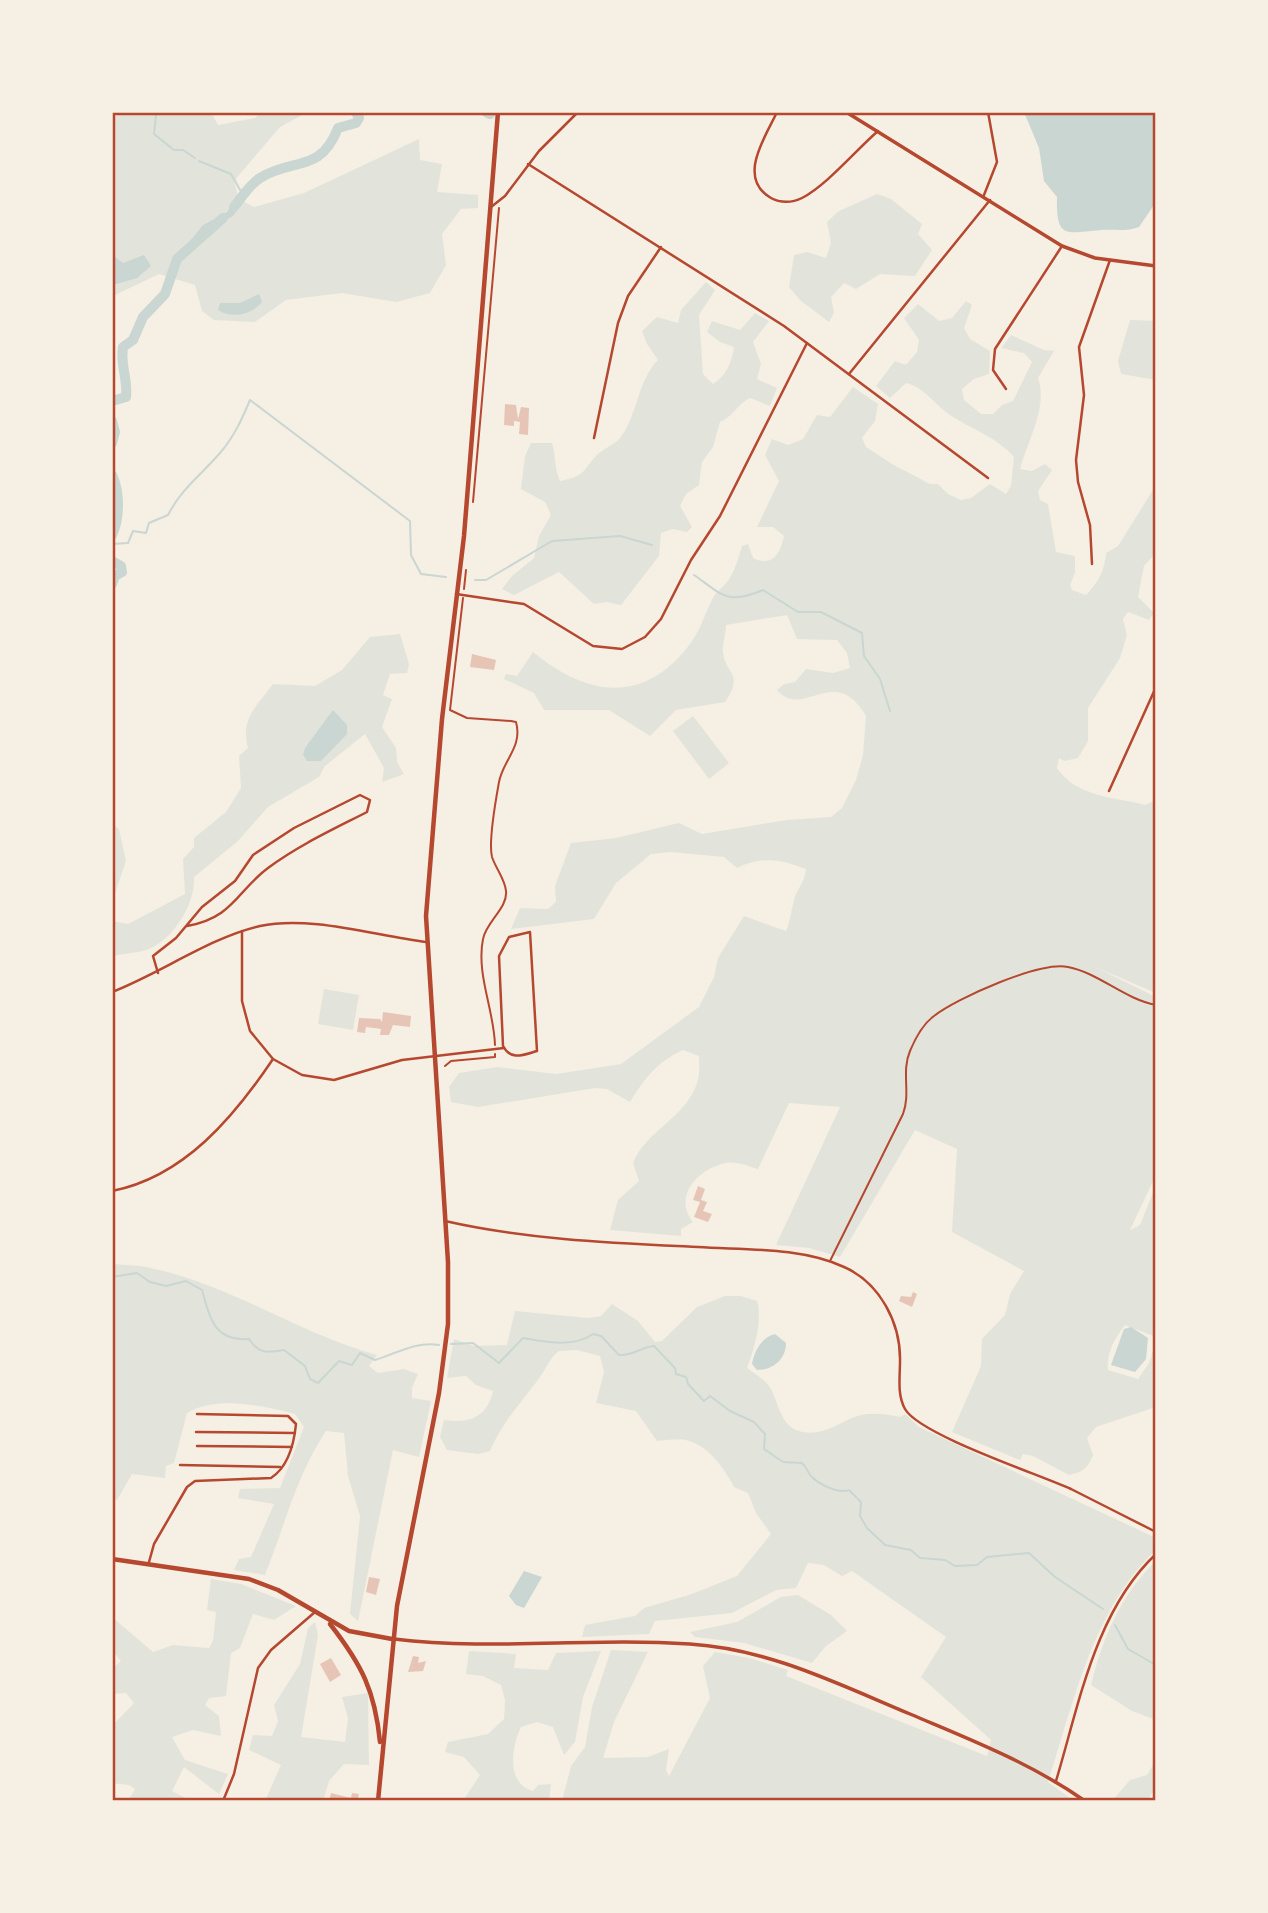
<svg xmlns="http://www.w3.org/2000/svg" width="1268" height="1913" font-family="'Titillium Web',sans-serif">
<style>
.green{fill:#e2e4dc}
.water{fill:#c9d6d2}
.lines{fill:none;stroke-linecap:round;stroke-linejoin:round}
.stream{stroke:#c9d6d2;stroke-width:2}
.river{stroke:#c9d6d2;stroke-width:10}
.building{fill:#e6c5b7}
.path{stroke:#b5482f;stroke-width:2}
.service{stroke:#b5482f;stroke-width:2}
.minor{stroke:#b5482f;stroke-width:2.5}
.tertiary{stroke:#b5482f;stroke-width:3.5}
.primary{stroke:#b5482f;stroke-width:4.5}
.neatline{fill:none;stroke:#b5482f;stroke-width:2.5}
</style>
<rect width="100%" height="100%" fill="#f6efe4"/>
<!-- green -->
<g class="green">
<polygon points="126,112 211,112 218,125 255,118 261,112 308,112 280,127 234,181 239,199 254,207 304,193 419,139 420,160 442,164 437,192 478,195 478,208 461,209 442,234 446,265 430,293 396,302 342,293 286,300 255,322 214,320 202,311 195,285 159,274 113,296 112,299 112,118"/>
<polygon points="877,194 891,199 922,224 918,234 932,250 915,276 880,274 856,289 844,283 831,297 834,313 829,322 800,300 789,287 794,255 807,252 826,258 831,243 827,222 839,211"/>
<path d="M706 282 715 290 699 315 703 374 713 384C726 376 732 362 734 347L720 342 707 332 712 321 740 330 755 313 769 321 753 342 761 364 757 379 777 388 770 406 750 398C737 404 734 416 720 422L713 447 702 462 699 485 686 494 680 506 692 527 687 532 673 529 661 533 659 556 621 605 607 602 594 604 559 572 514 595 502 589 512 576 534 558 539 536 551 515 545 502 521 489 525 456 531 443H552C556 456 554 468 560 481 587 476 581 471 598 454 604 448 614 445 620 438 638 415 637 381 658 360L647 344 642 331 657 317 678 323 681 310Z"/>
<path d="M966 301 972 305 964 328 970 339 990 351 989 374 974 379 962 389 964 400 981 414H993L1002 405 1013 401 1032 362 1024 353 1001 348 1011 335 1044 350 1054 351 1038 378C1048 407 1028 440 1020 469L1032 471 1045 464 1052 470 1038 491 1040 500 1048 504 1056 552 1075 556V572L1070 586 1072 590 1086 595C1099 581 1104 572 1106 553L1118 546 1156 485V553L1144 566 1138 597 1154 613 1149 620 1128 612 1123 619 1127 635 1120 658 1088 708V741L1078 758 1064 761 1059 758 1057 768C1076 797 1115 797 1145 805L1156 800V993L1095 967 1156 997V1175L1130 1230 1140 1225 1156 1185V1337L1125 1325C1115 1338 1106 1353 1108 1370L1138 1379 1149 1363 1156 1341V1407L1096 1427 1087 1438 1093 1455C1088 1468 1083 1472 1069 1475L1033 1456 1023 1454 1020 1460 952 1432 981 1366 982 1339 1005 1315 1010 1294 1024 1271 952 1232 957 1149 915 1130 840 1257 809 1248 776 1245 840 1107 789 1103 758 1169C748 1166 736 1161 726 1163 699 1168 672 1196 693 1222L681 1229V1236L610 1230 618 1200 639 1181 633 1163C646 1130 685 1119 697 1083 700 1075 699 1064 699 1056L683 1050C657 1062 645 1078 630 1102L607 1089 595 1088 478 1107 451 1102 449 1087 459 1073 497 1067 556 1074 621 1064 699 1007 714 977 718 958 744 916 786 931C791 920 791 908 795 897 799 886 805 881 806 869 780 859 763 856 737 868L724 857 671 852 651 854 616 883 594 919 511 929 520 908 548 909 556 902 555 886 571 843 616 838 679 823 702 834 787 820 831 817 842 808 856 780 863 755 866 716C834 662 804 721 777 690L784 684 795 682 806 669 833 673 850 668 847 653 837 640 797 639 787 615 726 625C726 635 722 644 723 652 725 674 745 673 725 702L676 710 650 736 609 710H544L534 693 504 679 506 674 517 676 533 652C588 697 644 705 690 644 701 630 705 612 714 596 719 589 727 584 731 576 736 567 739 556 742 546L748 544 753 558C773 567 780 554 784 536L773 527H757L779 481 765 455 772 439 788 445 803 439 817 415 830 417 853 387 878 404 875 421 862 438 866 447 892 464 930 484H938L948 494 961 500 971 498 990 484 1006 494 1011 486 1014 457C997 437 971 429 950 415 934 404 925 388 906 383L890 398 876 386 895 361 906 365 917 352 919 340 904 318 918 304 939 321 952 318Z"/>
<polygon points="1130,320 1156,321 1156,380 1121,374 1118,361"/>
<path d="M400 634 409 664 407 673 390 674 383 695 392 699 382 727 396 748 397 762 404 774 382 782 384 768 365 734 325 766 319 777 268 807 238 841 194 877C196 905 170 947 139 952 130 953 122 954 112 956V921L128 924 185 894 183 859 194 847V838L226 812 241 788 239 756 248 748C240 719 256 707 273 684L315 686 342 670 370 637Z"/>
<polygon points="693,716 729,763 709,779 673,731"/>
<polygon points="112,824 119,829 126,861 112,902"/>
<polygon points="324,989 359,995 353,1030 318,1024"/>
<path d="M112 1264C126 1265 141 1265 155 1269 233 1286 300 1334 377 1355L369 1366 378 1373 404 1369 418 1374 412 1388V1398L431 1401 419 1457 393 1450 358 1621 350 1614 360 1516 348 1476 344 1433 326 1431C296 1476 285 1525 265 1575L234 1570 239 1559 251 1557 274 1504 238 1498 240 1489 280 1488 304 1427 295 1414C263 1406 217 1395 187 1413L174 1463 166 1466 165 1478 132 1474 117 1500 112 1498Z"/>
<path d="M725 1296H741L757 1301C763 1320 754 1350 747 1368 755 1374 766 1380 771 1389 778 1402 781 1424 796 1430 821 1439 837 1423 857 1416 870 1412 888 1414 900 1417L905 1414 919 1427 1156 1538V1550C1093 1609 1075 1699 1048 1782L1074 1801H562L571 1766 585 1747 592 1707 611 1650 648 1652 614 1722 603 1758 648 1757 669 1749 666 1770 669 1776 710 1698 703 1666 715 1652 749 1658 788 1670 786 1676 987 1756 991 1740 921 1677 946 1637 852 1571 842 1576 824 1565 808 1563 796 1588 776 1590 732 1613 655 1621 649 1634 582 1637 585 1625 635 1616 644 1608 689 1595 737 1576 771 1534 756 1513 748 1493 734 1487C725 1469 708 1445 686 1440 678 1438 666 1440 657 1441L636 1411 596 1403 604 1372 600 1356 577 1350 559 1351C549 1359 547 1367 540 1377 522 1402 502 1422 490 1451L478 1454 447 1450 440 1437 444 1420C470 1424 487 1417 493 1391L476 1385 466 1376 447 1378 454 1339 473 1346 507 1345 515 1311 588 1318 601 1316 612 1304 638 1321 655 1342 662 1341 697 1307Z"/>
<path d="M1156 1561V1720L1132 1711 1091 1685C1102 1639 1121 1594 1156 1561Z"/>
<polygon points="211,1579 241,1584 296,1606 274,1620 253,1614 240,1648 231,1653 226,1696 209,1698 205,1705 219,1716 221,1736 193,1730 172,1737 185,1760 228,1774 219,1794 184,1767 172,1791 191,1801 128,1801 135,1789 129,1785 112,1783 112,1726 134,1703 126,1693 112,1694 112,1669 121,1661 112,1650 112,1617 153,1652 173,1645 209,1648 213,1641 216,1612 207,1610"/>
<polygon points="798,1595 831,1615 847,1631 826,1646 812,1663 744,1643 695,1637 690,1632 737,1622 781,1597"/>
<polygon points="315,1622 318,1635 301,1737 345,1742 348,1718 342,1697 368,1693 369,1765 344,1764 329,1781 323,1801 265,1801 281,1765 249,1750 253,1735 272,1736 278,1721 274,1705 300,1664 308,1628"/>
<path d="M469 1651 516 1654 514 1668 548 1670 556 1653 601 1651 583 1697 575 1742 564 1755 553 1727 537 1722 521 1727C512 1746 505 1783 533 1791L538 1785 551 1784 549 1801H463L480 1775 464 1757 445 1752 448 1742 488 1734 504 1719 505 1700 501 1685 483 1676 466 1674Z"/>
<polygon points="1156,1760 1156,1787 1147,1801 1112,1801 1130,1780 1147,1775"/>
</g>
<!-- water -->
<g class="water">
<path d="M1024 112H1156V202L1139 227C1126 232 1114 229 1101 230 1066 233 1056 240 1057 197L1044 181 1039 148Z"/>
<polygon points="241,195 245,199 233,216 208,229 195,248 181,259 179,255 203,225 226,213"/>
<polygon points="112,255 123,263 144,255 151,266 137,278 113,285"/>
<path d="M259 294 262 302C251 315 233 319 218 310L220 303H240Z"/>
<polygon points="333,710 347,725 347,734 321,761 307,761 303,755 305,748"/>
<polygon points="1131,1327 1148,1338 1146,1359 1135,1372 1111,1365 1124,1329"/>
<path d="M775 1334 786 1343C786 1359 773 1370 757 1370L752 1364C754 1351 762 1337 775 1334Z"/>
<polygon points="524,1571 542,1577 524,1608 516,1605 509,1596"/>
</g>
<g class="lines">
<!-- stream -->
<g class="stream">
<polyline points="160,112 156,115 154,134 174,150 183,150 195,158"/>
<polyline points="199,161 231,174 243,195"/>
<path d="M112 544 128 543 133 531 146 533 149 523 168 515C181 489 202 474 220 453 234 437 242 419 250 400L410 521 411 555 421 574 446 577"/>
<path d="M694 575C724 596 727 605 763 590L798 612H821L862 633 864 656 880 679 890 711"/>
<polyline points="475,580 486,580 552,541 620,536 652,545"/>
<path d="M112 1277 137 1273 150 1282 166 1286 186 1281 202 1290C210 1318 214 1342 249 1339 259 1354 267 1353 284 1350L305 1366 310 1379 318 1383 339 1361 352 1365 360 1353 375 1360C398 1353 416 1341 439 1345"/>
<path d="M451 1344 473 1343 499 1363 523 1338C546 1342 573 1348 593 1334L601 1336 619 1355C633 1356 641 1347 654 1346L675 1368 676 1374 686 1377 688 1384 704 1401 710 1396 730 1411 754 1422 765 1434 764 1449 783 1462 802 1463C807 1467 808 1474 812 1477 820 1485 839 1494 849 1490L861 1502 860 1516 867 1528 885 1545 911 1550 920 1558 945 1560 955 1566 977 1565 987 1557 1029 1553 1055 1577 1103 1609"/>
<polyline points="1115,1625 1128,1649 1154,1664 1156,1671"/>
<polyline points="1156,1677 1156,1685"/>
</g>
<!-- river -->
<g class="river">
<polyline points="486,112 490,114"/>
<path d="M234 207C242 197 249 185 260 178 294 157 320 174 338 128L356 123 359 118 356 112"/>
<path d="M112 401 126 397C128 379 120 365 123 347L133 340 143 317 165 294 177 259 223 218"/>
<polyline points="112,421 115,432 112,443"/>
<path d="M112 475C120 492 120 518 112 535"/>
<polyline points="112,561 121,566 122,572 115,576 112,584"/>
</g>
</g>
<!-- building -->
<g class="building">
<polygon points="505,404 516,405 518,419 521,407 529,408 528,435 519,434 520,422 514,421 514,426 504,425"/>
<polygon points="472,654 496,660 494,670 470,667"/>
<polygon points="383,1012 411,1016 410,1027 393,1025 389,1035 380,1035 381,1029 366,1027 365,1033 357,1032 359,1018 380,1019 382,1022"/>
<polygon points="698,1186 705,1189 701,1200 707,1202 703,1211 712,1214 708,1222 694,1217 700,1202 693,1200"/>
<polygon points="913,1292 917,1294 912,1307 899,1301 901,1296 911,1297"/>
<polygon points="369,1577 380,1579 376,1595 366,1592"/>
<polygon points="413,1656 419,1657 418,1663 426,1661 423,1671 408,1672"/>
<polygon points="331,1658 341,1675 330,1682 320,1664"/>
<polygon points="331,1793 351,1798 352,1793 359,1794 357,1801 329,1801"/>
</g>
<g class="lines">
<!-- path -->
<g class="path">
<polyline points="473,502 499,208"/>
<polyline points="464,589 466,570"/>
<path d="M463 598 450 710 467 718 511 721 516 722C523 747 503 760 499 782 496 799 488 841 492 857 496 869 505 879 506 891 508 908 486 922 483 939 476 974 494 1010 495 1045"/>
<polyline points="445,1066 451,1061 495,1057 495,1054"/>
</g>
<!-- service -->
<path class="service" d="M830 1261 903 1114C911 1093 901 1072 910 1051 915 1039 923 1024 934 1016 957 998 1040 961 1068 967 1099 973 1124 999 1156 1005"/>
<!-- minor -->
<g class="minor">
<path d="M777 112C766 136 736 178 771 198 780 203 792 203 802 198 827 185 856 150 878 131"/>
<polyline points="528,164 784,326 988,478"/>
<polyline points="984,195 997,162 988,112"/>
<polyline points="491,207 505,196 539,151 578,112"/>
<polyline points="849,374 990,200"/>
<polyline points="1006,389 993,370 995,349 1062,246"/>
<polyline points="594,438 618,323 628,296 661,247"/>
<polyline points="1092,564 1090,525 1078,482 1076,460 1084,395 1079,347 1110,260"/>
<polyline points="456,594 524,604 593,646 622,649 645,637 661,619 691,560 720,516 807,343"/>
<polyline points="1109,791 1156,687"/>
<polyline points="242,931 242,1001 250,1031 273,1059 302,1075 334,1080 402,1060 504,1048"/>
<path d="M530 932 537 1051C523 1055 511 1061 503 1046L499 956 509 937Z"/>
<path d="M158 973 153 956 176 938 202 907 235 881 253 855 294 828 360 795 370 800 367 812C334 829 299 845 268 868 237 891 233 918 187 926"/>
<path d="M112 992C161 973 211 937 260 926 310 915 376 936 426 942"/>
<path d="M112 1191C184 1177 234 1117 273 1059"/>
<path d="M445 1221C529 1240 613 1243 698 1247 745 1250 801 1247 844 1267 880 1283 901 1323 900 1362 900 1377 897 1395 905 1409 920 1435 1038 1474 1071 1489 1099 1503 1128 1518 1156 1532"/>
<polyline points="196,1432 294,1433"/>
<polyline points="197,1446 292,1447"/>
<polyline points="180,1465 280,1467"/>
<path d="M149 1562 154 1544 187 1487 195 1481 271 1478C288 1467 294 1444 296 1424L288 1416 197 1414"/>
<path d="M1056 1781C1079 1705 1095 1611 1156 1554"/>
<polyline points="223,1801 234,1774 258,1668 271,1650 315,1612"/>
</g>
<!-- tertiary -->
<g class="tertiary">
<polyline points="846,112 1062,246 1095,258 1156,266"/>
<path d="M394 1639C492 1651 591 1637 690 1644 769 1649 838 1684 910 1714 971 1740 1031 1763 1085 1801"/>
</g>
<!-- primary -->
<g class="primary">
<polyline points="112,1559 249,1579 278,1590 349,1631 392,1639"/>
<path d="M330 1624C362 1665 375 1691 380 1742"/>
<polyline points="378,1801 397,1606 439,1393 448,1324 448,1262 426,916 442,719 464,536 498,112"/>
</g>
</g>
<!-- border -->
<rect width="1268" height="1913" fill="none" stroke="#f6efe4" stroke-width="228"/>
<rect x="114" y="114" width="1040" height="1685" class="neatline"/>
</svg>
